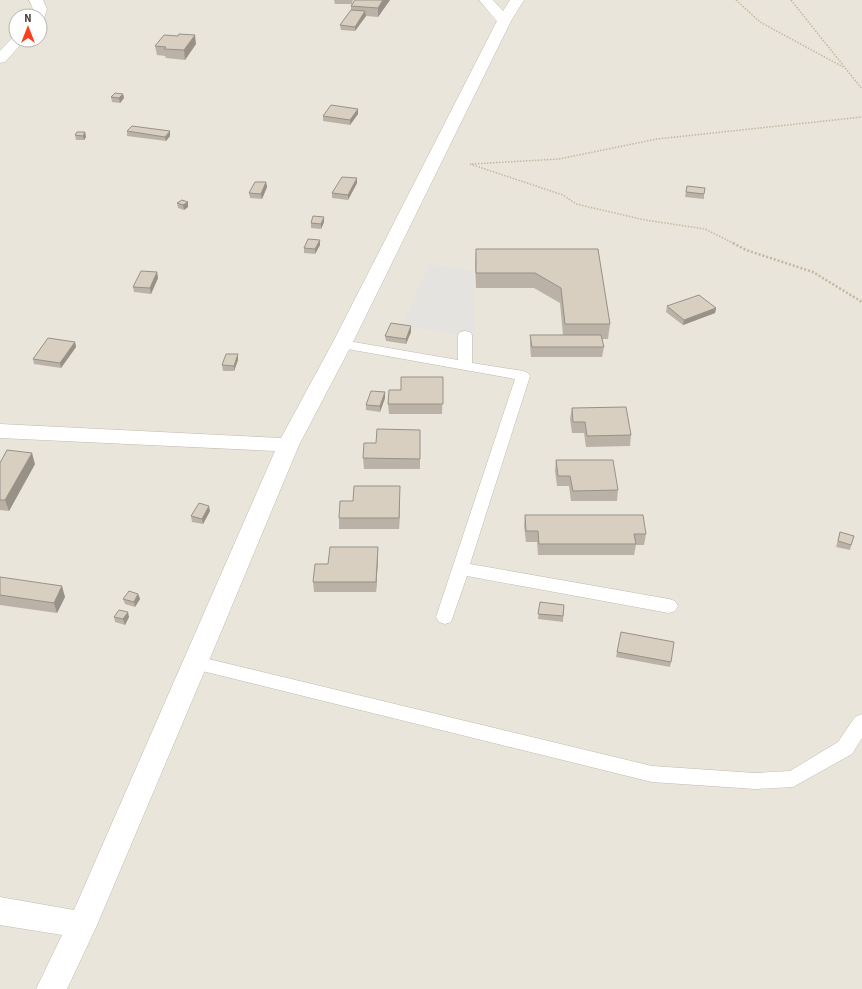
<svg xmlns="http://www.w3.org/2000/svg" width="862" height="989" font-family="'Source Sans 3',sans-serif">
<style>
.residential{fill:#eae5da;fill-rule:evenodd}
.parking{fill:#e5e3e0}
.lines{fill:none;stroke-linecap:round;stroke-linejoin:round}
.lane-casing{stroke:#c2bbae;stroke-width:1}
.street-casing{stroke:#c2bbae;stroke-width:1}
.path-far1{stroke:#c4b79f;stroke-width:1.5;stroke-dasharray:1.5 1.5;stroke-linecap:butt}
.path{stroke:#c4b79f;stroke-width:2.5;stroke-dasharray:2 2;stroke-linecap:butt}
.lane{fill:#fff;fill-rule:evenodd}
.street{fill:#fff;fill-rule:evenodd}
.wall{fill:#bab2a6}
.shaded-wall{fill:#979187}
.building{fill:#d8cfc1;stroke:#979187}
</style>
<rect width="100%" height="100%" fill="#f6f3ec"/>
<!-- residential -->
<path class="residential" d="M0 0H862V989H0ZM16 16H40V40H16Z"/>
<!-- parking -->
<polygon class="parking" points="429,264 473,270 475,337 402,326"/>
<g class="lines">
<defs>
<g id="lane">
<polygon points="465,331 470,332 472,335 472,363 523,371 528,373 530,376 470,564 669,599 675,601 678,606 675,611 669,613 467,576 451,622 445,624 439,622 436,617 515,379 342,348 337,347 335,344 337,341 342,340 458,360 458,335 460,332"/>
<polygon points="196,656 652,766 755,773 790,771 838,742 855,717 862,714 862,738 852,754 793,787 755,789 652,782 190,668 187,663 190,658"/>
</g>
<g id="street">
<polygon points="29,0 43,0 47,9 44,19 40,20 40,16 32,16 33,9"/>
<polygon points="479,0 493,0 503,11 510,0 524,0 511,21 352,344 299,445 208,663 97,925 67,989 36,989 62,935 0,925 0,897 74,910 275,451 0,438 0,424 281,438 332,344 497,21"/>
<polygon points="16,36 16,40 25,40 5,62 0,63 0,51 13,37"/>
</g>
</defs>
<!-- lane casing -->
<use href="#lane" class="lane-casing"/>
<!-- street casing -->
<use href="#street" class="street-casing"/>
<!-- path-far1 -->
<g class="path-far1">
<polyline points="736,0 760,22 843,67"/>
<polyline points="791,0 862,89"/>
<polyline points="470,164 563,195 576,204 645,220 705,229 735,244"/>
<polyline points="472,164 559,159 657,139 862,117"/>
</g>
<!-- path -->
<polyline class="path" points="733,243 746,250 813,272 862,302"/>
<!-- lane -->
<use href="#lane" class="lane"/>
<!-- street -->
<use href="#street" class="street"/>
</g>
<!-- wall -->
<g class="wall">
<polygon points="334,0 353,0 352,3 390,0 378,17 366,16 355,31 341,30 340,25 351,10 351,6 352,4 335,4"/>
<polygon points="178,36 196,44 185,60 166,58 165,56 157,55 155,46"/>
<polygon points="123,94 124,98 120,103 112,102 111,97"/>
<polygon points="358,109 358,114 350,125 323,121 323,116"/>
<polygon points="127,131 170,136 166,141 127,136"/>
<polygon points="85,132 86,137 84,140 76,140 75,135"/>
<polygon points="266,182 267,187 262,199 250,198 249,193"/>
<polygon points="357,183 348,200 332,198 332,193"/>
<polygon points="687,186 704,194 704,199 685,197"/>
<polygon points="188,202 188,207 184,210 178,208 177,203"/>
<polygon points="324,217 324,222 321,229 311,228 311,223"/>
<polygon points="320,240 320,245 315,254 304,253 304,248"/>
<polygon points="476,249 598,249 610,324 608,339 602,339 604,347 602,357 531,357 530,345 530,335 563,335 560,303 534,288 476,288 475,264"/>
<polygon points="157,272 158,278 151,294 134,292 133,287"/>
<polygon points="667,306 716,308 715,313 683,325 666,312"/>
<polygon points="411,326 411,332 406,344 386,341 385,336"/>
<polygon points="75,342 76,347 61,368 34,364 33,359"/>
<polygon points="238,354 238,360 234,371 223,371 222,365"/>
<polygon points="443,377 442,414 389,414 388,404 401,390"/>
<polygon points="385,392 385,398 380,412 366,410 366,405"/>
<polygon points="572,408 631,435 630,446 586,447 584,433 572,433 570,419"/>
<polygon points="420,430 420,469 364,469 363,458 376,443"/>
<polygon points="556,460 618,490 617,501 571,501 569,486 557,486 555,471"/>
<polygon points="0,463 35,464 9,511 0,510"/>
<polygon points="400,497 399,529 339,529 339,518 353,501"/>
<polygon points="210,511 203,524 192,522 191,516"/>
<polygon points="525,515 646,534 644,545 636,545 634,555 538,555 537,542 526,542 524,526"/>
<polygon points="840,532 854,536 850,550 836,547"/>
<polygon points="378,547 378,557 376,592 314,592 313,582 328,564"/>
<polygon points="0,577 65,597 57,613 0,605"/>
<polygon points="138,594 140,599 135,607 125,604 123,599"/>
<polygon points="540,602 564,605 563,622 538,619"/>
<polygon points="114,617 129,617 125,625 115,622"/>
<polygon points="621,632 671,662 670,667 616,657"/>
</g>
<!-- shaded-wall -->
<g class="shaded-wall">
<polygon points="383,0 390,0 378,17 378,8"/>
<polygon points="365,11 366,16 355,31 355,27"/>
<polygon points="195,35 196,44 185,60 184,50"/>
<polygon points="123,94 124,98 120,103 119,98"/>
<polygon points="358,109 358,114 350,125 350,120"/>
<polygon points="170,131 170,136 166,141 165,137"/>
<polygon points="85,132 86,137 84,140 83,136"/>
<polygon points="357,178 357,183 348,200 348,195"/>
<polygon points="266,182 267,187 262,199 261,194"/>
<polygon points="188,202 188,207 184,210 183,205"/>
<polygon points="324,217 324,222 321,229 321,224"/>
<polygon points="320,240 320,245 315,254 315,249"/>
<polygon points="157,272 158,278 151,294 150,288"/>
<polygon points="716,308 715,313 683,325 684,320"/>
<polygon points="411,326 411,332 406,344 406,339"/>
<polygon points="75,342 76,347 61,368 60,363"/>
<polygon points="238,354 238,360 234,371 234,366"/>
<polygon points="385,392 385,398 380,412 380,406"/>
<polygon points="32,453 35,464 9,511 5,500"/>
<polygon points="400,486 400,497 399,529 399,518"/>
<polygon points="209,506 210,511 203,524 202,519"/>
<polygon points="378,547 378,557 376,592 376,582"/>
<polygon points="62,586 65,597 57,613 54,603"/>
<polygon points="138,594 140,599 135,607 134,602"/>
<polygon points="128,612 129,617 125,625 123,619"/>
</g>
<!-- building -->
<g class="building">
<polygon points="355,0 383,0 378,8 351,6"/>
<polygon points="351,10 365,11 355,27 340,25"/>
<polygon points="179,34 195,35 184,50 164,49 166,47 155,46 164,35 178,36"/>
<polygon points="115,93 123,94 119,98 111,97"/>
<polygon points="331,105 358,109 350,120 323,116"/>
<polygon points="132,126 170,131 165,137 127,131"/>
<polygon points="77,132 85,132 83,136 75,135"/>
<polygon points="342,177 357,178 348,195 332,193"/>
<polygon points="255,182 266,182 261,194 249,193"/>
<polygon points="687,186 705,188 704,194 686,192"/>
<polygon points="182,200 188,202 183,205 177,203"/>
<polygon points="313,216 324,217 321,224 311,223"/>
<polygon points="308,239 320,240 315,249 304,248"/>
<polygon points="476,249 598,249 610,324 565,324 561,288 535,273 476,273"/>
<polygon points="141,271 157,272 150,288 133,287"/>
<polygon points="699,295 716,308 684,320 667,306"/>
<polygon points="391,323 411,326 406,339 385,336"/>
<polygon points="530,335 601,335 604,347 532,347"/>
<polygon points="48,338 75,342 60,363 33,359"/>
<polygon points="226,354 238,354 234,366 222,365"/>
<polygon points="401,377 443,377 443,404 388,404 389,390 401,390"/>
<polygon points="371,391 385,392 380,406 366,405"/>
<polygon points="626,407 631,435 587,436 585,422 573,422 572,408"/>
<polygon points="377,429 420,430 420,459 363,458 364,443 376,443"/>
<polygon points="7,450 32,453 5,500 0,500 0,463"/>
<polygon points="556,460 613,460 618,490 573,491 570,476 558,476"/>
<polygon points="354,486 400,486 399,518 339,518 340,501 353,501"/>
<polygon points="199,503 209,506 202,519 191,516"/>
<polygon points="525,515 643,515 646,534 634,534 636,544 539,544 538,531 526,531"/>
<polygon points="840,532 854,536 851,545 838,541"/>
<polygon points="330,547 378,547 376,582 313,582 315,564 328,564"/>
<polygon points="0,577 62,586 54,603 0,595"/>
<polygon points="129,591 138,594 134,602 123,599"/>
<polygon points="540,602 564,605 563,616 538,614"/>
<polygon points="119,610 128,612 123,619 114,617"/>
<polygon points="621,632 674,642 671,662 617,652"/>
</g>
<!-- north arrow -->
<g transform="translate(28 28)"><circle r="19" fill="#ffffff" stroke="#b7b4b0"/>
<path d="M0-3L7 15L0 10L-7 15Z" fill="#fc3f1d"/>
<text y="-6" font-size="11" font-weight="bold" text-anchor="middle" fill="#4b4439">N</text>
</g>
</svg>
